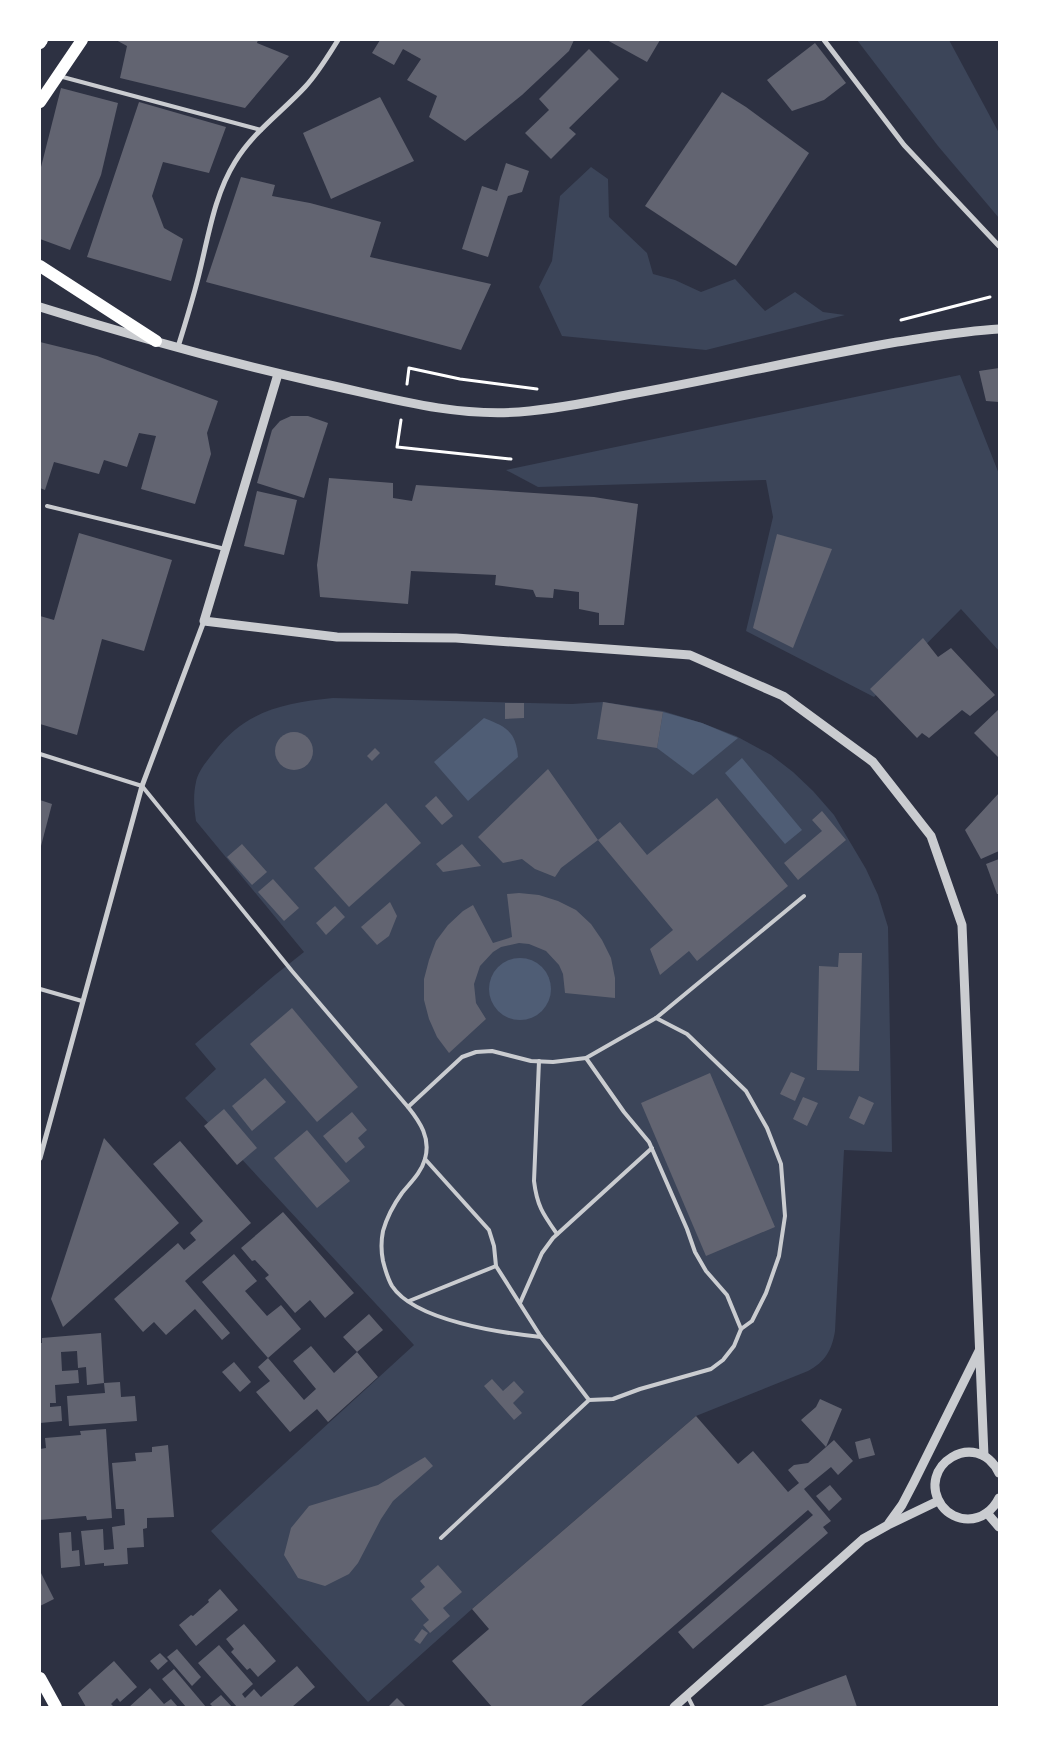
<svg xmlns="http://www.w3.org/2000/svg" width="1039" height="1747" font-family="'Roboto Serif',serif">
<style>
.green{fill:#3c4559}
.water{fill:#4f5d75}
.building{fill:#626471}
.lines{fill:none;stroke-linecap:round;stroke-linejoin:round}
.path{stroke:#fff;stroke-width:3}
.service{stroke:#caccd0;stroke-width:4}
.minor{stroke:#caccd0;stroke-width:5}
.tertiary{stroke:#caccd0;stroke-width:9}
.primary{stroke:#fff;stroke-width:12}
</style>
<rect width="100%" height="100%" fill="#2d3142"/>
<!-- green -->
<g class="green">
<polygon points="857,40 949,40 999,133 999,218 938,146"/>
<polygon points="591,167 608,179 609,217 647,253 653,274 675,280 701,292 735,279 765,311 795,292 823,312 845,315 706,350 562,336 539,287 552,261 560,196"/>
<polygon points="960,375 999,474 999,651 961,609 874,697 746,631 773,517 766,480 538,487 506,470"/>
<path d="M333 698 572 704 603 702 663 711 702 723 736 736 771 755 793 772 813 791 834 815 866 869 878 895 888 927 892 1152 844 1150 835 1331C832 1350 825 1362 808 1371L696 1416 472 1609 368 1702 211 1531 414 1345 185 1098 216 1069 195 1044 275 975 304 952 196 821C194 808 193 795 196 782 198 771 207 761 214 752 245 711 283 703 333 698Z"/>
</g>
<!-- water -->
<g class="water">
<polygon points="663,712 702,723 738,738 693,775 657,748"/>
<path d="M484 718C507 727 516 732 518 757L468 801 434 762Z"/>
<polygon points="742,758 802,830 785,844 725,773"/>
<circle cx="520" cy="989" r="31"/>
</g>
<!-- building -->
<g class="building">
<polygon points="116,40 258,40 257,43 289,56 245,108 120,78 127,46"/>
<polygon points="380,40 574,40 569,51 522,95 465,141 429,117 437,96 407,80 421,59 403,49 394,65 372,53"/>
<polygon points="607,40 660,40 647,62"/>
<polygon points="815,43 846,83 824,100 792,111 767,80"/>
<polygon points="589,49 619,79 569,128 576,134 551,159 525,133 549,110 539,99"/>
<polygon points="61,88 118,103 101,175 70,250 40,239 40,171"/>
<polygon points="722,92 746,107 809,153 736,266 645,206"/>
<polygon points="380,97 414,161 331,199 303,133"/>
<polygon points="139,102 226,127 209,173 163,162 152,196 164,228 183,239 171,281 87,257"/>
<polygon points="506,163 529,171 522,192 508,196 488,257 462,249 482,186 497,191"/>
<polygon points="241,177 275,185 272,196 310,203 381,222 370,257 491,284 461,350 206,282"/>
<polygon points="40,342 97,356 218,401 207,433 211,454 195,504 141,489 156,436 139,433 127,467 104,460 99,474 54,462 45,490 40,488"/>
<polygon points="999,368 999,402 986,401 979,371"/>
<polygon points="291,416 308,416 328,423 304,498 257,483 272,430 280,421"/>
<polygon points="329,478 393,483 393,498 412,501 416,485 594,497 638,504 624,625 599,625 599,613 579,609 579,592 554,589 553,598 536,597 533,590 495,585 496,575 411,571 408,604 320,597 317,565"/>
<polygon points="257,491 297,500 284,555 244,546"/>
<polygon points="79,533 172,560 144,651 102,639 77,735 40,724 40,616 54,620"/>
<polygon points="777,534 832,549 793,648 753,628"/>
<polygon points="923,638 938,657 951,648 995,695 970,716 962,710 929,738 922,733 917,738 870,689"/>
<polygon points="603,702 663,712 657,748 597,739"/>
<polygon points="505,703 524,703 524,718 505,719"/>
<polygon points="999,709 999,758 974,733"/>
<circle cx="294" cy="751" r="19"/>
<polygon points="375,748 380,753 372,761 367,756"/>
<polygon points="548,769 598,840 561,868 555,877 535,869 522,859 503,863 478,837"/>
<polygon points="999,793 999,851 981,859 965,830"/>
<polygon points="436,796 453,816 442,825 425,806"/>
<polygon points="717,798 788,886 697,961 689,951 660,975 650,949 673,930 598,840 620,822 647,855"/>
<polygon points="40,800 52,804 41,846 40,846"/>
<polygon points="386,803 421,843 349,907 314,868"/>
<polygon points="822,811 846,840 798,880 784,863 822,831 812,820"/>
<polygon points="242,844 267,872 252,885 227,857"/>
<polygon points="462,844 481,866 443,872 436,864"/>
<polygon points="999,859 999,894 997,894 986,864"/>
<polygon points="273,879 299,908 284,921 258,892"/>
<polygon points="519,893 539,895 558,901 576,910 591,924 602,940 611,958 615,978 615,998 565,993 563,974 559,965 546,951 529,944 519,943 501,947 493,952 480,966 474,984 476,1003 486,1019 449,1053 437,1037 429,1019 424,1000 424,979 429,960 436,941 448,925 463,911 473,905 493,943 512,937 507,894"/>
<polygon points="390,902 397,916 389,936 377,945 361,927"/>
<polygon points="335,906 345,917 326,935 316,923"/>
<polygon points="839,953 862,953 859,1071 817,1070 819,966 838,967"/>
<polygon points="292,1008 358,1087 317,1122 250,1044"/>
<polygon points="791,1072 805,1078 795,1101 780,1094"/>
<polygon points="710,1073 775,1227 706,1256 641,1103"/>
<polygon points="265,1078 286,1102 252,1131 232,1106"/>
<polygon points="859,1096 874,1103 864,1125 849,1118"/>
<polygon points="803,1097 818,1103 807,1126 793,1119"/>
<polygon points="224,1109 257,1148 237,1165 204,1126"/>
<polygon points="352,1112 367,1130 358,1138 365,1147 346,1163 323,1136"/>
<polygon points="307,1130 350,1181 317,1208 274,1158"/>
<polygon points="104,1138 179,1223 63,1327 51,1299"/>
<polygon points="180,1141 251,1223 185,1281 230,1333 222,1340 195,1309 166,1335 154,1322 143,1332 114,1299 178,1243 184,1250 196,1240 190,1233 203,1221 153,1164"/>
<polygon points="283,1212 354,1293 325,1318 310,1300 295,1313 265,1278 269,1275 255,1260 252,1261 241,1248"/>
<polygon points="234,1254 257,1281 245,1291 267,1316 281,1305 301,1329 268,1358 202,1282"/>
<polygon points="369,1314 383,1330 357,1352 378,1377 328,1422 317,1409 290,1432 256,1392 270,1381 258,1367 268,1358 304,1400 316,1389 293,1361 311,1346 334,1373 357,1352 343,1337"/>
<polygon points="101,1333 104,1383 120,1382 121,1397 135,1396 137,1421 69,1426 67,1396 105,1393 104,1383 87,1385 86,1367 78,1368 77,1351 61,1352 62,1371 78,1370 79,1383 55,1385 56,1403 50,1403 50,1407 61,1406 62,1421 40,1423 40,1343 42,1343 42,1338"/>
<polygon points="234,1362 251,1382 240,1392 222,1372"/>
<polygon points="492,1379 503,1391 514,1381 524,1392 513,1403 522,1413 514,1420 484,1386"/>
<polygon points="820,1399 842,1409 826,1447 801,1420 816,1407"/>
<polygon points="696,1416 738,1464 753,1451 788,1492 799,1483 788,1470 794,1465 808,1463 834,1440 853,1461 838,1475 831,1467 804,1489 831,1521 823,1527 828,1533 693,1649 678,1632 813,1515 808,1510 580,1707 492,1707 452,1661 489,1629 472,1609"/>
<polygon points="106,1429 112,1518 87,1520 86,1516 40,1520 40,1449 46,1448 45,1438 81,1435 80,1431"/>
<polygon points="870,1438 875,1455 859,1459 855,1442"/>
<polygon points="168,1445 174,1517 147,1518 147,1528 143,1529 144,1547 127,1548 128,1564 104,1566 104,1563 85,1565 81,1531 103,1529 104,1550 114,1549 112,1527 125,1525 124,1509 116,1509 112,1463 136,1461 135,1453 152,1452 152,1447"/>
<polygon points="425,1457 433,1466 393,1501 381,1519 358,1563 349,1574 325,1586 298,1578 284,1555 291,1528 309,1506 378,1485"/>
<polygon points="830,1485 842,1499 829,1511 816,1496"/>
<polygon points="71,1532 72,1551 79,1550 80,1566 61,1568 59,1533"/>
<polygon points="438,1565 462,1592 443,1608 450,1616 430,1633 423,1625 429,1620 411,1599 425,1587 420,1581"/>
<polygon points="40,1571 54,1599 40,1606"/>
<polygon points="220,1589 238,1610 196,1646 179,1625 191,1615 193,1616 209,1602 208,1600"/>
<polygon points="244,1624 276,1661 258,1677 250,1668 247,1670 231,1652 234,1649 226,1639"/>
<polygon points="422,1629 428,1633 420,1644 414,1640"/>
<polygon points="219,1645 253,1684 242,1694 245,1698 254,1689 261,1697 297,1666 315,1687 292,1707 237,1707 198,1663"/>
<polygon points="177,1649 201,1677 192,1686 167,1657"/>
<polygon points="160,1653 168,1661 158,1670 150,1661"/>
<polygon points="114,1661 137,1687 120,1702 117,1698 111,1704 114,1707 86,1707 78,1693"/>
<polygon points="174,1669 206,1707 186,1707 162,1679"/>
<polygon points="846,1675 857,1707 760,1707"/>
<polygon points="150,1688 164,1704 171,1699 178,1707 129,1707"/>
<polygon points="221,1695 232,1707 213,1707 210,1704"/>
<polygon points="397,1698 406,1707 388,1707"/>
</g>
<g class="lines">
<!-- path -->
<g class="path">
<polyline points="901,320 990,297"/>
<polyline points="407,384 409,368 460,379 537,389"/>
<polyline points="401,420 397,447 511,459"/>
</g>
<!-- service -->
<g class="service">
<polyline points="59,76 261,130"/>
<polyline points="47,506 225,549"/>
<path d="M40 754 142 786 292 971 408 1107C420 1122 431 1138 425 1159 421 1173 411 1182 402 1193 394 1204 387 1217 383 1231 381 1241 381 1251 383 1261 385 1269 388 1279 392 1286 415 1321 502 1333 541 1337L589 1400 441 1538"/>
<polyline points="40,989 82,1001"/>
<polyline points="586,1058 624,1112 649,1142 687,1229 695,1252 706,1271 727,1295 741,1329"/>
<path d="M539 1061 534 1181C537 1206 543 1214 557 1234"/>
<polyline points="408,1107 462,1057 476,1052 492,1051 531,1061 553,1062 586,1058 656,1018 804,896"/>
<polyline points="425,1159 489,1230 494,1246 496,1266 541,1337"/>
<polyline points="409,1301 496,1266"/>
<polyline points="520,1303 542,1253 553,1238 652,1148"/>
<polyline points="589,1400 613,1399 640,1389 711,1369 723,1360 734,1346 741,1329 752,1321 766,1293 779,1256 785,1216 781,1164 767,1128 746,1091 687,1034 656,1018"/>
<polyline points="687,1695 693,1707"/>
</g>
<!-- minor -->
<g class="minor">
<polyline points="824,40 904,145 999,246"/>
<path d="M178 347C186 321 194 296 200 270 209 233 215 194 235 162 253 132 282 112 305 87 318 73 328 56 338 40"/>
<polyline points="40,1158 142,786 204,621"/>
</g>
<!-- tertiary -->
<g class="tertiary">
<path d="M40 307C132 336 226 362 320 383 386 397 451 417 519 412 554 409 587 403 621 396 713 380 804 358 897 342 931 337 964 331 999 329"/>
<polyline points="278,374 204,621 337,637 456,638 690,655 783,696 873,762 931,836 962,925 984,1456"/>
<path d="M999 1473C977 1427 914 1466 942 1506 948 1514 958 1519 968 1519 982 1519 993 1510 999 1498"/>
<polyline points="987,1513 999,1527"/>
<polyline points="889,1523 902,1505 914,1482 979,1351"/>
<polyline points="674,1707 863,1539 888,1525 938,1501"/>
</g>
<!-- primary -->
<g class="primary">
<polyline points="40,43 42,40"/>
<polyline points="40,102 82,40"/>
<polyline points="40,266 156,341"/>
<polyline points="40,1678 56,1707"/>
</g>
</g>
<!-- border -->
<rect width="1039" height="1747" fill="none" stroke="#ffffff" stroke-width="82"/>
</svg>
